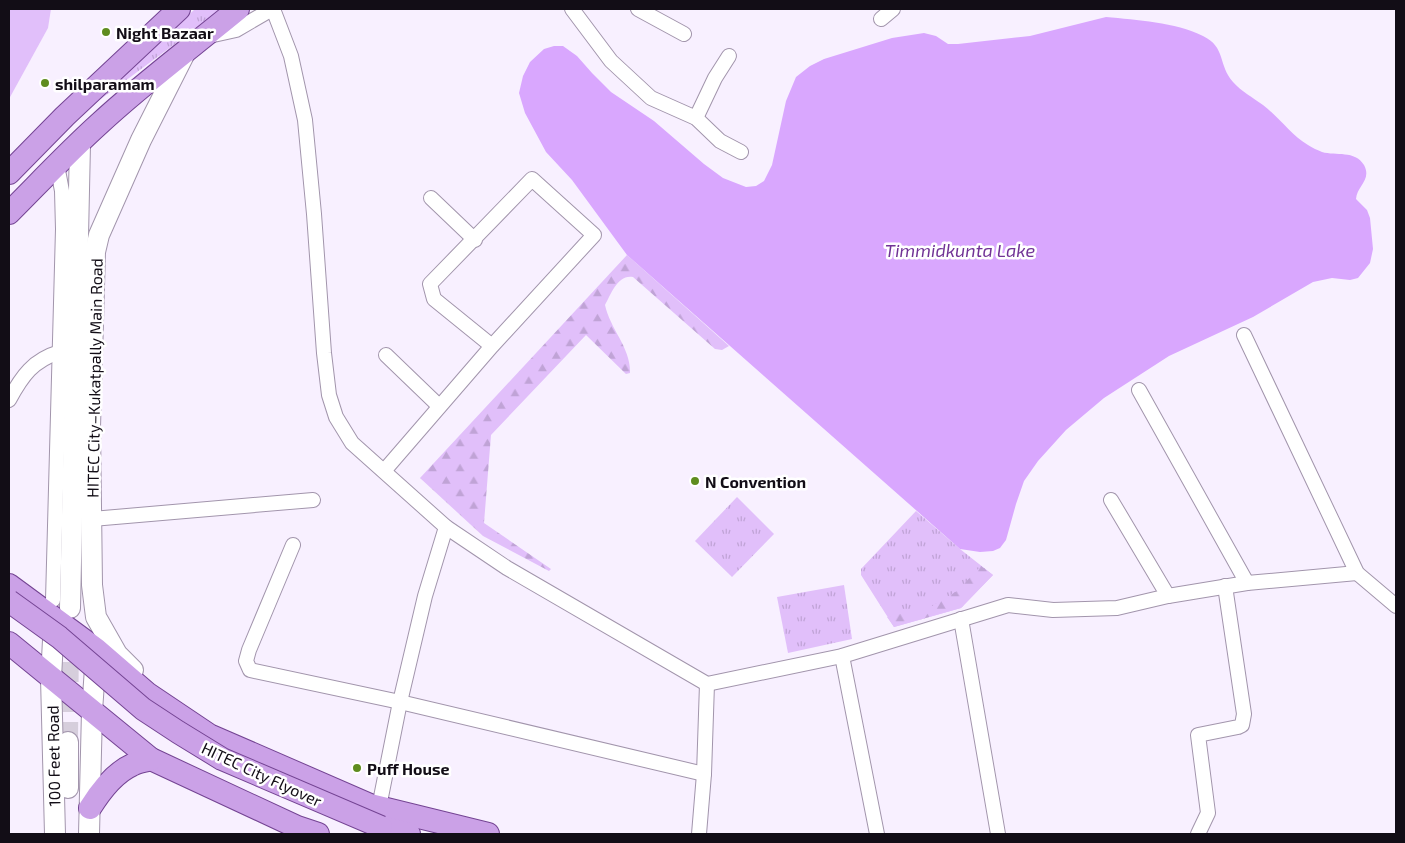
<svg xmlns="http://www.w3.org/2000/svg" width="1405" height="843" font-family="'Exo 2',sans-serif">
<style>
.grass{fill:url(#grass-tufts)}
.forest{fill:url(#forest-firs)}
.park{fill:#e1bffa}
.water{fill:#d9a7fe}
.lines{fill:none;stroke-linecap:round;stroke-linejoin:round}
.secondary-tunnel{stroke:#d6cedc;stroke-width:20;stroke-dasharray:20 10;stroke-linecap:butt}
.minor-casing{stroke:#a295ac;stroke-width:16}
.secondary-casing{stroke:#a295ac;stroke-width:22}
.primary-casing{stroke:#744493;stroke-width:24}
.minor{stroke:#fff;stroke-width:14}
.secondary{stroke:#fff;stroke-width:20}
.primary{stroke:#cba1e7;stroke-width:22}
.primary-bridge-casing{stroke:#744493;stroke-width:24;stroke-linecap:butt}
.primary-bridge{stroke:#cba1e7;stroke-width:22}
.poi-dot{fill:#5f8c1f;stroke:#fff;stroke-width:2}
.labels{text-anchor:middle;dominant-baseline:central;stroke-width:5;stroke-linejoin:round;paint-order:stroke}
.poi-label{font-size:16px;font-weight:bold;fill:#120d16;stroke:#fff;text-anchor:start}
.street-label{font-size:16px;fill:#120d16;stroke:#fff}
.water-label{font-size:18px;font-style:italic;fill:#713396;stroke:#fff}
</style>
<defs>
<pattern id="grass-tufts" width="24" height="20" patternUnits="userSpaceOnUse" patternTransform="scale(1.25)"><rect width="24" height="20" fill="#e1bffa"/><path d="M3 7l-1-3M5 7V3M7 7l1-3M15 17l-1-3M17 17v-4M19 17l1-3" fill="none" stroke="#c0a3d6"/></pattern>
<pattern id="forest-firs" width="22" height="20" patternUnits="userSpaceOnUse" patternTransform="scale(1.25)"><rect width="22" height="20" fill="#e1bffa"/><path d="M5 1l3.5 6h-7zM16 11l3.5 6h-7z" fill="#c0a3d6"/></pattern>
</defs>
<rect width="100%" height="100%" fill="#f8f0ff"/>
<!-- grass -->
<g class="grass">
<polygon points="195,9 222,9 94,104"/>
<polygon points="737,497 774,534 732,577 695,541"/>
<polygon points="916,511 960,549 993,575 961,608 894,627 861,575 861,569"/>
<polygon points="844,585 852,639 788,653 777,597"/>
</g>
<!-- forest -->
<g class="forest">
<path d="M627 255 729 346 722 350 715 349 633 277C618 274 611 294 605 305 610 329 631 348 630 373L626 374 586 335 491 435 484 523 551 569 549 571 483 536 420 478Z"/>
<polygon points="981,566 993,575 961,608 894,627 887,617 932,606 957,591"/>
</g>
<!-- park -->
<polygon class="park" points="9,9 51,9 48,28 9,99"/>
<!-- water -->
<path class="water" d="M1106 17C1137 20 1175 22 1203 36 1226 47 1218 65 1233 82 1242 92 1252 97 1263 105 1279 117 1291 135 1308 145 1312 148 1318 150 1322 152 1336 156 1355 150 1364 165 1372 180 1357 186 1356 199L1367 210 1370 218 1373 249 1370 263 1358 278 1350 280 1332 278 1313 282 1253 317 1169 356 1104 398 1066 430 1038 461 1024 481 1016 504 1006 540 1000 548 993 551 980 552 960 549 627 255 572 180 546 152 525 113 519 93 523 76 530 62 544 49 554 46H563L577 56 592 73 611 92 654 121 704 164 723 178 746 187 756 186 764 181 772 165 786 101 796 77 810 66 824 59 892 38 924 33 936 36 948 44H958L1030 36Z"/>
<g class="lines">
<!-- secondary-tunnel -->
<polyline class="secondary-tunnel" points="68,742 69,635"/>
<defs>
<g id="minor">
<polyline points="273,9 291,56 305,120 314,214 324,353 329,395 336,417 352,443 446,527 507,568 707,684 842,656 1008,605 1053,610 1117,608 1168,596 1247,583 1357,573"/>
<polyline points="572,9 611,61 651,98 696,118 720,141 741,152"/>
<polyline points="638,9 684,34"/>
<polyline points="881,19 893,9"/>
<polyline points="209,36 236,30 272,9"/>
<polyline points="696,118 715,78 729,56"/>
<polyline points="431,198 475,240"/>
<polyline points="1244,335 1357,573 1396,606"/>
<polyline points="386,355 439,406"/>
<polyline points="1139,390 1247,583"/>
<path d="M9 400C22 376 33 360 60 352"/>
<polyline points="384,471 492,346 594,235 532,179 430,284 434,299 492,346"/>
<polyline points="1111,500 1168,596"/>
<polyline points="92,519 313,500"/>
<polyline points="293,545 249,650 246,661 250,670 400,702 704,774"/>
<polyline points="53,600 63,229 62,191 57,165"/>
<polyline points="961,619 998,834"/>
<polyline points="842,656 877,834"/>
<polyline points="379,807 400,702 425,596 446,527"/>
<polyline points="699,834 704,774 707,684"/>
<polyline points="1198,834 1208,813 1198,735 1238,727 1242,725 1244,714 1225,586"/>
</g>
<g id="secondary">
<polyline points="70,608 80,144"/>
<polyline points="133,670 117,654 96,617 92,585 90,427 95,252 99,235 141,140 186,51"/>
<polyline points="68,742 68,788"/>
<polyline points="55,834 51,678 53,640 56,619"/>
<polyline points="89,834 92,711 96,654"/>
</g>
<g id="primary">
<polyline points="9,173 65,116 179,9"/>
<path d="M9 213C39 183 68 152 99 124 143 83 192 47 238 9"/>
<polyline points="9,585 96,649 148,694 209,735 370,805 488,834"/>
<polyline points="9,643 151,759 297,827 318,834"/>
<path d="M90 808C100 792 114 773 132 765 137 762 145 761 151 759"/>
<polyline points="381,827 409,834"/>
</g>
</defs>
<!-- minor casing -->
<use href="#minor" class="minor-casing"/>
<!-- secondary casing -->
<use href="#secondary" class="secondary-casing"/>
<!-- primary casing -->
<use href="#primary" class="primary-casing"/>
<!-- minor -->
<use href="#minor" class="minor"/>
<!-- secondary -->
<use href="#secondary" class="secondary"/>
<!-- primary -->
<use href="#primary" class="primary"/>
<defs>
<polyline id="primary-bridge" points="9,601 59,637 143,709 178,732 222,759 381,827"/>
</defs>
<!-- primary-bridge casing -->
<use href="#primary-bridge" class="primary-bridge-casing"/>
<!-- primary-bridge -->
<use href="#primary-bridge" class="primary-bridge"/>
</g>
<!-- markers -->
<g class="poi-dot">
<circle cx="106" cy="32" r="5"/>
<circle cx="45" cy="83" r="5"/>
<circle cx="695" cy="481" r="5"/>
<circle cx="357" cy="768" r="5"/>
</g>
<g class="labels">
<!-- poi labels -->
<g class="poi-label">
<text x="116" y="32">Night Bazaar</text>
<text x="55" y="83">shilparamam</text>
<text x="705" y="481">N Convention</text>
<text x="367" y="768">Puff House</text>
</g>
<!-- street labels -->
<g class="street-label">
<text transform="translate(94 378) rotate(-89)">HITEC City–Kukatpally Main Road</text>
<text transform="translate(53 756) rotate(-91)">100 Feet Road</text>
<text transform="translate(262 774) rotate(25)">HITEC City Flyover</text>
</g>
<!-- water labels -->
<g class="water-label">
<text x="960" y="250">Timmidkunta Lake</text>
</g>
</g>
<!-- border -->
<rect width="1405" height="843" fill="none" stroke="#120d16" stroke-width="20"/>
</svg>
